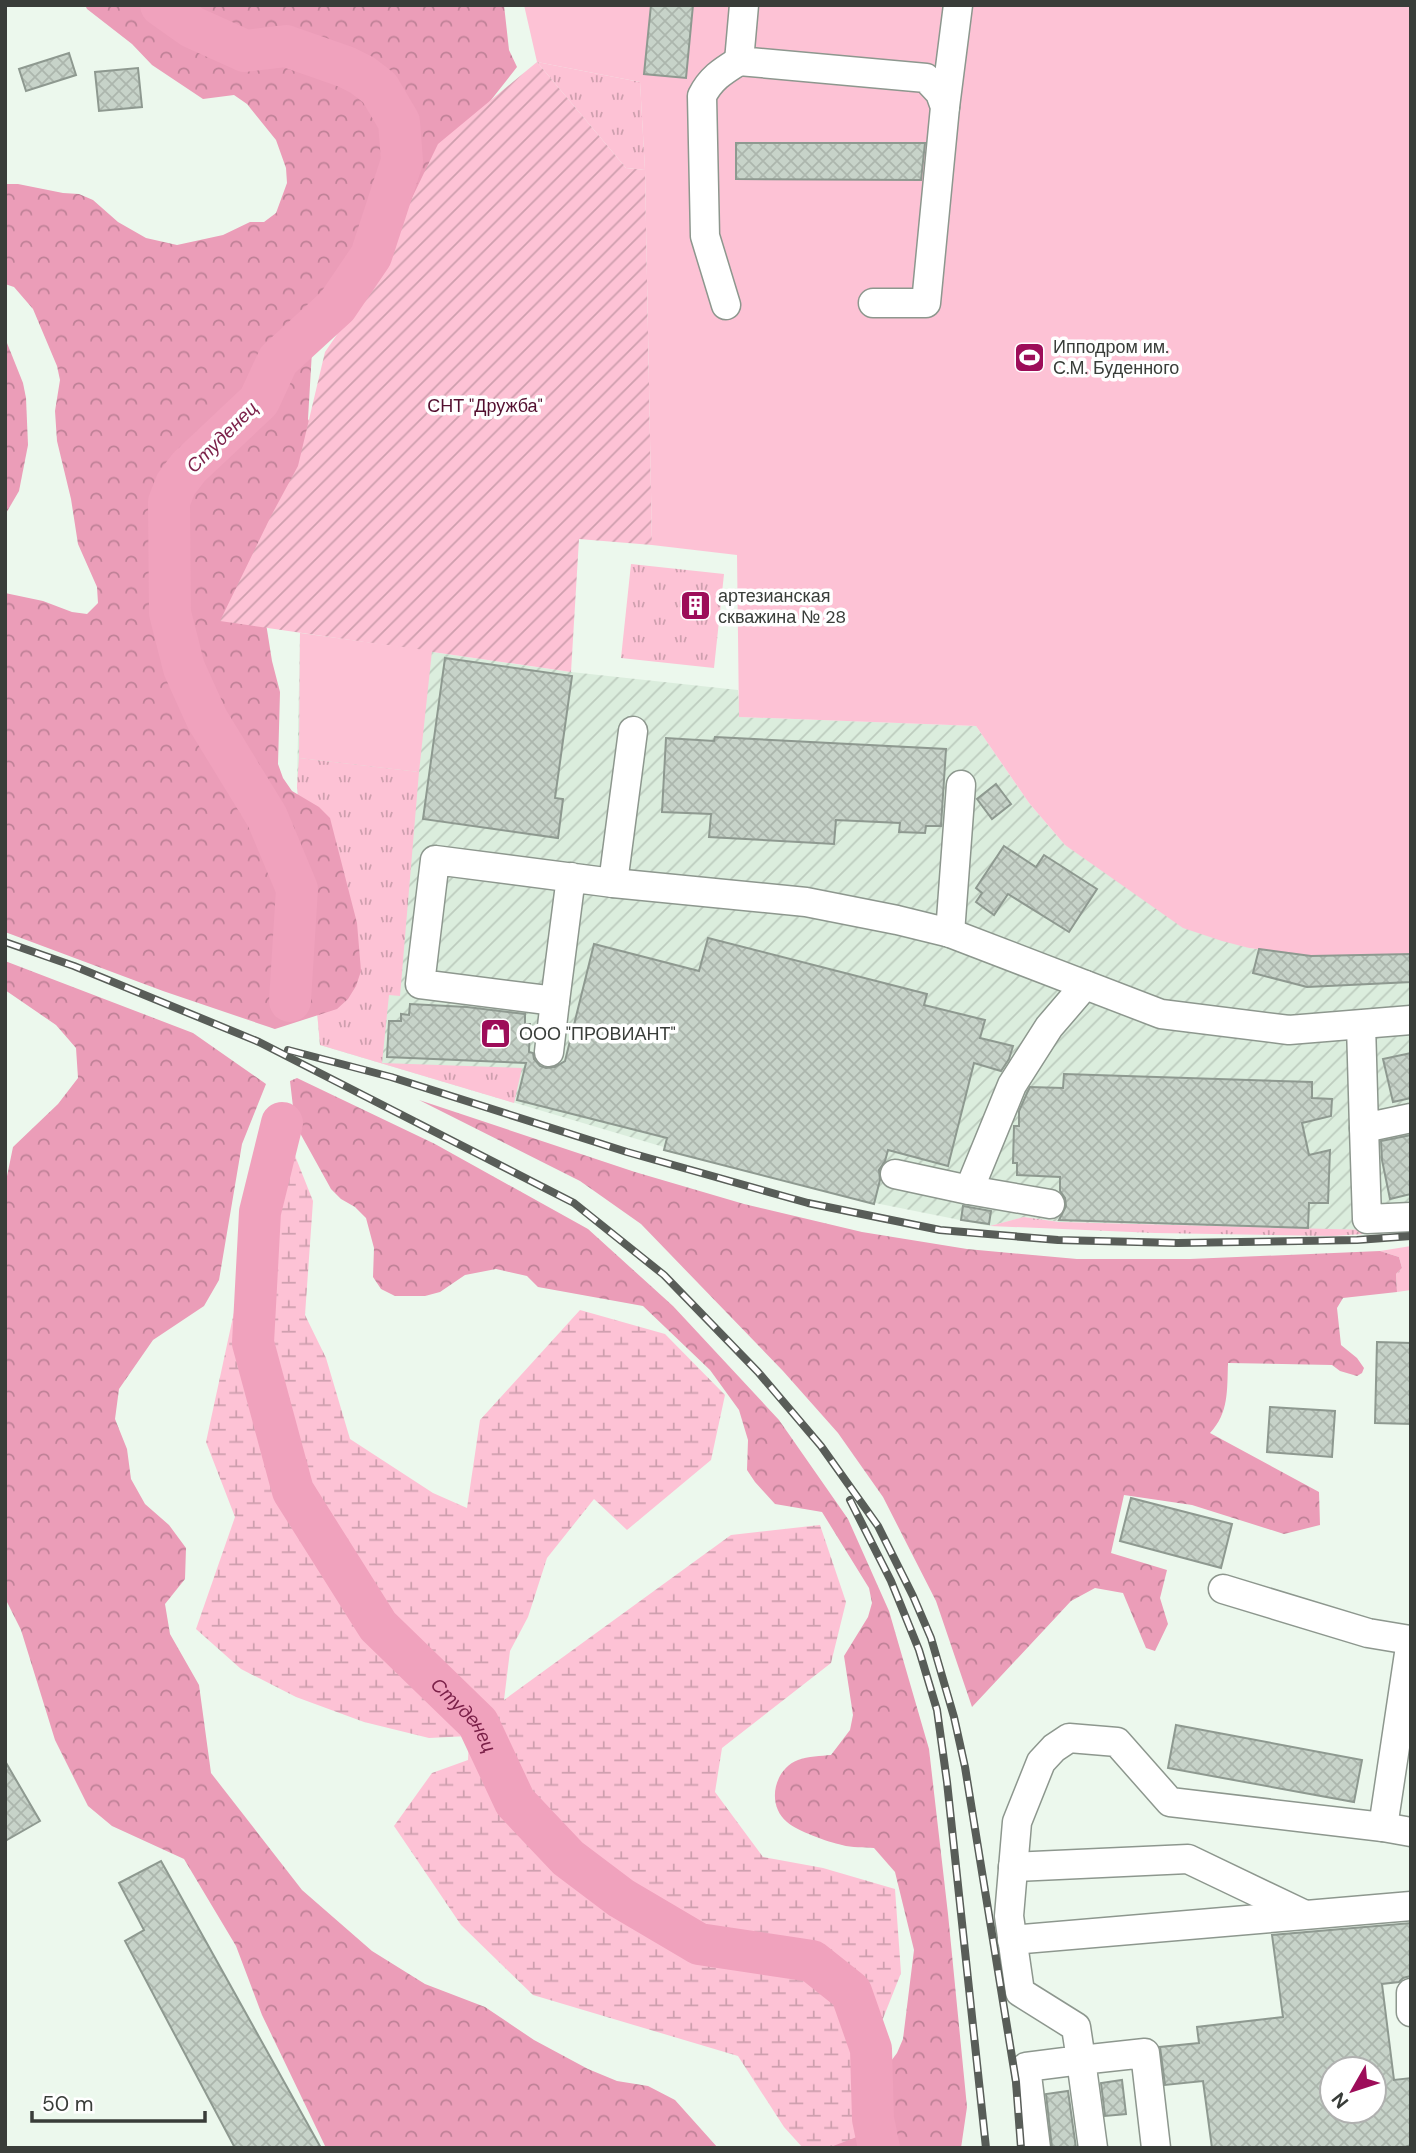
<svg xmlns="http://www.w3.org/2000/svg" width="1416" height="2153" font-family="'DM Sans',sans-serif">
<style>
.industrial{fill:url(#industrial-furrows)}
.grass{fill:url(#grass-tufts)}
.forest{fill:url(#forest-crowns)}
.wetland{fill:url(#wetland-marsh)}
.garden{fill:url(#garden-furrows)}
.pitch{fill:#fdc2d5}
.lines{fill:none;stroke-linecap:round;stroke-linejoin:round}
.river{stroke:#f0a2bd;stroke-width:42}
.building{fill:url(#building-cross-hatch);stroke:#8e9990;stroke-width:2;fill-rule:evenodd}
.minor-casing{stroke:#8d978e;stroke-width:31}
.minor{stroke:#fff;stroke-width:28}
.rail-casing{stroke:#585d58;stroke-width:8}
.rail{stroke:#fff;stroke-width:5;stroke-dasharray:16;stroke-linecap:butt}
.labels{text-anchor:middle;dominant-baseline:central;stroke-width:7;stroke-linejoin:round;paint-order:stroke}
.poi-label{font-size:18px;fill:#393d39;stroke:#fff;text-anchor:start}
.park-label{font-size:18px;fill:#530f2f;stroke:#fff}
.water-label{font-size:19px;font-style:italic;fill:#7b2149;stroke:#fff}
</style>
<defs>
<pattern id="industrial-furrows" width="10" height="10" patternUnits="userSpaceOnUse" patternTransform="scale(1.75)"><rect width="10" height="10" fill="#dbeddd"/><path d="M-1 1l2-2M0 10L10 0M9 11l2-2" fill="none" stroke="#bdccbe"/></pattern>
<pattern id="grass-tufts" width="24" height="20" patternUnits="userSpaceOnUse" patternTransform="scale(1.75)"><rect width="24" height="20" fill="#fdc2d5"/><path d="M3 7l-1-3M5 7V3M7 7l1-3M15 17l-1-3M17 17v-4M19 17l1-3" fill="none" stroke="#ce9fae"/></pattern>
<pattern id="forest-crowns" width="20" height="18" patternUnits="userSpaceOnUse" patternTransform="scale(1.75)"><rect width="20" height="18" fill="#eb9db8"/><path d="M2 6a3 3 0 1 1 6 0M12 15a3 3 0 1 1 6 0" fill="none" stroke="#bf8197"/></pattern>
<pattern id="wetland-marsh" width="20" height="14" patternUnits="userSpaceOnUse" patternTransform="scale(1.75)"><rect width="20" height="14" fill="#fdc2d5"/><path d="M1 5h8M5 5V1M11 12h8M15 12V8" fill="none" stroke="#ce9fae"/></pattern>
<pattern id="garden-furrows" width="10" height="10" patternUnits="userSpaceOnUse" patternTransform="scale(1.75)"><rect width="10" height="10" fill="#fdc2d5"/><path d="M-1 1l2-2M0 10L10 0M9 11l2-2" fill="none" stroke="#ce9fae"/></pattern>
<pattern id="building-cross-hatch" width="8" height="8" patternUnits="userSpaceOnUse" patternTransform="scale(1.75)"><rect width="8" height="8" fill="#c7d3c9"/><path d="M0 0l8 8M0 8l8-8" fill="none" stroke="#acb6ad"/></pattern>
</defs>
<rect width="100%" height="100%" fill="#ecf8ed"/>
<!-- industrial -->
<polygon class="industrial" points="300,633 571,672 738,690 740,717 976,726 1029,803 1065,845 1249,948 1311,956 1411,954 1411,1225 1363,1230 1310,1229 1059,1222 1025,1217 990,1226 880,1204 667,1148 320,1045 297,786"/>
<!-- grass -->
<g class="grass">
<polygon points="537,62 640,82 645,170 626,168"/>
<polygon points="631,564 724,574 714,668 621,658"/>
<polygon points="299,758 419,772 400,996 389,995 382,1063 522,1068 514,1103 320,1045 297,786"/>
<polygon points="1024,1217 1059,1222 1411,1231 1332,1236 1155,1233 990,1226"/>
<polygon points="1411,1246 1411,1290 1397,1292 1396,1274 1402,1268 1399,1257 1380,1251"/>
</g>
<!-- forest -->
<g class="forest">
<polygon points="85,5 504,5 509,50 517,67 469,128 423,191 392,224 312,351 308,419 315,433 261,592 272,661 280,692 278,764 283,778 292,791 319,807 330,818 357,923 361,971 356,986 348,999 337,1009 275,1029 163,991 5,932 5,593 43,601 72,612 87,614 98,603 97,587 78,544 71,499 57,441 55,411 60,380 57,366 33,309 14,287 5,284 5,184 18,184 63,193 79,194 93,200 118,222 146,238 177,245 223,235 250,222 264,222 276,213 287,183 286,168 276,140 247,104 234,95 203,99 152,65 132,44 87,9"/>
<polygon points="5,338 23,383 26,398 28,445 19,491 5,515"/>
<polygon points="5,961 193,1033 266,1084 242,1144 219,1280 204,1306 153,1340 119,1389 115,1419 127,1449 131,1479 145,1504 169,1525 186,1548 185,1579 165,1604 170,1634 199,1685 211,1773 302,1890 372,1951 425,1984 485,2007 534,2040 588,2069 617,2081 648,2086 675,2100 718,2148 326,2148 262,2015 236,1946 184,1859 112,1826 88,1806 55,1740 21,1630 5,1598 5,1186 13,1147 58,1104 78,1078 76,1048 56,1025 5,990"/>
<path d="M297 1078 435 1144 588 1229 673 1306 779 1420 848 1519 889 1611 929 1749 948 1914 967 2107 961 2148H827L852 2092 888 2065 897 2053 903 2039 914 1950 895 1872 874 1848C864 1847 852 1848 842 1845 828 1842 797 1831 787 1822 766 1805 774 1769 798 1760 808 1756 821 1756 831 1755L850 1730 853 1715 844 1656 868 1617 872 1603 869 1588 822 1512 775 1504 755 1482 747 1470 748 1440 739 1410 710 1370 643 1306 538 1287 527 1276 496 1269 465 1275 440 1292 425 1296H395L381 1289 373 1277 374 1248 366 1218 355 1207 341 1199 331 1189 295 1124 290 1081Z"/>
<path d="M419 1100 635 1172 744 1204 862 1232 967 1249 1077 1259H1190L1380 1251 1399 1257 1402 1268 1396 1274 1397 1292 1343 1298 1337 1308 1341 1345 1357 1358 1364 1368 1362 1373 1357 1376 1340 1371 1332 1365 1228 1363C1227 1390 1229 1413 1210 1433L1319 1492 1320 1525 1284 1534 1192 1505 1124 1495 1111 1553 1167 1570 1160 1598 1168 1624 1155 1651 1146 1648 1123 1593 1095 1588 1071 1601 972 1707 936 1601 883 1497 838 1433 783 1371 641 1224 580 1181Z"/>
</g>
<!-- wetland -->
<polygon class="wetland" points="282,1123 313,1201 305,1315 326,1358 350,1439 433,1493 467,1508 480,1420 580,1310 665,1334 725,1395 711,1460 627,1530 594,1499 547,1558 528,1617 510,1651 504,1700 731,1535 820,1525 846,1602 831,1663 722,1748 715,1792 763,1857 823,1868 895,1889 901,1973 871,2049 875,2130 828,2148 803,2148 784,2127 738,2056 533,1995 461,1925 394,1826 432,1773 468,1760 469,1736 429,1738 364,1722 296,1697 241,1669 196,1629 235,1517 206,1442 236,1303 246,1188"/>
<!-- garden -->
<polygon class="garden" points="537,62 626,168 645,170 652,545 579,539 571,672 220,621 271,516 298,466 325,352 367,291 438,144"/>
<!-- pitch -->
<g class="pitch">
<polygon points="524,5 1411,5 1411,954 1311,956 1249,948 1222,941 1183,928 1065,845 1029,803 976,726 739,717 737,555 652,545 645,170 640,82 537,62"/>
<polygon points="300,633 432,651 419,772 299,758"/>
</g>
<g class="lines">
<!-- river -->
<g class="river">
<polyline points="161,5 192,27 245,51 286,46 346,67 362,75 379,88 399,122 402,161 371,256 337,306 278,360 259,401 189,467 176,484 169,502 170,613 184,668 207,719 267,817 297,889 290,1001"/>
<path id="s1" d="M282 1123 260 1212 253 1343 293 1491 378 1626 478 1723 515 1802 568 1858 621 1898 699 1944 812 1961 851 1992 871 2049 873 2119 879 2148"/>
</g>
</g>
<!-- building -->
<g class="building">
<polygon points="651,5 693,5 686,78 644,74"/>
<polygon points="69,53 76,75 26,91 19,69"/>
<polygon points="138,68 142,107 99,111 95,72"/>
<polygon points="736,143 925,143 921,180 736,179"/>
<polygon points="445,658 572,676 555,798 563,799 558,838 423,819"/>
<polygon points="715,737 946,749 941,826 926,826 925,833 899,832 900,823 836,820 834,844 709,837 711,814 662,812 666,738 714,741"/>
<polygon points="996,784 1011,804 992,819 977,799"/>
<polygon points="1004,846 1036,867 1044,855 1097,889 1069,932 1008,894 994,915 976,902 982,893 976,888"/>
<polygon points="708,938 927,994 924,1005 985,1020 980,1038 1013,1046 1009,1059 1001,1071 974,1063 948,1166 888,1150 885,1161 879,1170 880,1180 874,1204 664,1150 667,1138 517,1100 526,1063 387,1057 389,1021 401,1021 401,1014 409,1015 410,1004 467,1007 525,1014 525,1024 530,1024 529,1052 533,1053 534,1059 540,1066 546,1068 555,1067 565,1061 594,944 699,971"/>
<polygon points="1259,949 1311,956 1411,954 1411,982 1307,987 1253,973"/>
<polygon points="1411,1053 1411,1098 1393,1102 1383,1059"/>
<polygon points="1064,1074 1312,1082 1312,1098 1332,1099 1331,1116 1302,1123 1309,1155 1330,1150 1328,1203 1309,1203 1308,1228 1059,1220 1066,1206 1065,1198 1060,1191 1060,1177 1017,1175 1017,1163 1013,1163 1014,1126 1019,1126 1019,1111 1027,1093 1030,1087 1063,1088"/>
<polygon points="1411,1135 1411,1194 1390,1199 1382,1160 1381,1141"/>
<polygon points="963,1206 991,1211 989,1224 961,1220"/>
<polygon points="1377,1342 1411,1343 1411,1424 1375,1423"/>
<polygon points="1270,1407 1335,1411 1332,1457 1267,1452"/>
<polygon points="1131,1498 1232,1524 1221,1568 1120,1541"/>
<polygon points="1176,1725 1362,1760 1354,1802 1168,1768"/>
<polygon points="5,1761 40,1821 5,1841"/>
<polygon points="161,1861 321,2148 235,2148 125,1941 144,1930 119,1883"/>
<path d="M1411 1923V1976L1403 1978 1399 1982 1382 1984 1394 2080 1411 2078V2145L1402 2148H1212L1203 2081 1165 2085 1160 2047 1199 2043 1197 2027 1283 2017 1272 1935ZM1332 2069H1374V2111H1332Z"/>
<polygon points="1122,2080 1126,2114 1105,2116 1101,2083"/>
<polygon points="1068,2091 1076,2148 1052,2148 1046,2094"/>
</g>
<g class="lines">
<defs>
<g id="minor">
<polyline points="744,5 739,61 926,78 940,93 945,107 926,303 873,303"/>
<polyline points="945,107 958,5"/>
<path d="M726 305 705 236 702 96C711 78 723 71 739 61"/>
<polyline points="571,877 555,1001 420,984 435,860 613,883 806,902 897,920 950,933 1161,1014 1289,1030 1411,1020"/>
<polyline points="613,883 633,731"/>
<polyline points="950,933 961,785"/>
<polyline points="1361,1025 1364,1128 1411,1118"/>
<polyline points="549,1052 555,1001"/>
<polyline points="1364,1128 1367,1219 1411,1217"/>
<polyline points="895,1174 969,1190"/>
<polyline points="1050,1204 969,1190 1012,1085 1049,1027 1085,985"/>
<polyline points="1223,1589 1368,1633 1410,1640"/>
<polyline points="1383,1827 1411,1832"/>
<polyline points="1013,1867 1188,1859 1303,1914"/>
<polyline points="1012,1940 1411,1906"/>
<polyline points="1411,1993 1411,2012"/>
<polyline points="1036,2148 1026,2067 1081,2060 1076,2027 1020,1992 1009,1916 1017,1822 1041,1762 1054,1748 1069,1738 1117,1742 1170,1802 1383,1827 1411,1640"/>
<polyline points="1093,2148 1081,2060 1145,2053 1156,2148"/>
</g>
</defs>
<!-- minor casing -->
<use href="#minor" class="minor-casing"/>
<!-- minor -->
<use href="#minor" class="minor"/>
<defs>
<g id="rail">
<polyline points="5,942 74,966 259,1042 574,1203 664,1275 758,1372 821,1446 878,1526 913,1596 931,1638 954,1717 965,1767 1016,2082 1021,2148"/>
<polyline points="288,1050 391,1077 627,1152 808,1203 940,1230 1058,1240 1177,1243 1357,1240 1411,1236"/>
<polyline points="850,1500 891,1581 919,1650 937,1710 947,1782 986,2148"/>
</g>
</defs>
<!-- rail casing -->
<use href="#rail" class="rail-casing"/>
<!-- rail -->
<use href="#rail" class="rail"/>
</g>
<!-- icons -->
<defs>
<symbol id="stadium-square" viewBox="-11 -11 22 22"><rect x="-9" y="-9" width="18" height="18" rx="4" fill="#9d0d59" stroke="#fff"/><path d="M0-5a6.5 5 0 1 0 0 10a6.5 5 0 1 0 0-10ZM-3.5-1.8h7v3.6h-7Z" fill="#fff"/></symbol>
<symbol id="building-square" viewBox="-11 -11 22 22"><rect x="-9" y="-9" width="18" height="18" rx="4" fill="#9d0d59" stroke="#fff"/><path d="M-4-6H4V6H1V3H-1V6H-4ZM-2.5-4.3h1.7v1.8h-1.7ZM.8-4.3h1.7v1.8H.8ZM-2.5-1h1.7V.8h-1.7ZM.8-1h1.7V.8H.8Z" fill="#fff"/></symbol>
<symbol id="shop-square" viewBox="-11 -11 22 22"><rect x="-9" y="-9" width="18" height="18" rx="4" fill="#9d0d59" stroke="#fff"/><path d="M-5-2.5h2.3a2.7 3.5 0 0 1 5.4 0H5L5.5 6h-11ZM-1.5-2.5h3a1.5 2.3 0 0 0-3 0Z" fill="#fff"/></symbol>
</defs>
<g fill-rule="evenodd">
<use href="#stadium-square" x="1012" y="340" width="35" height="35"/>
<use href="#building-square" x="678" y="588" width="35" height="35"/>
<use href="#shop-square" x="478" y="1016" width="35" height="35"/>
</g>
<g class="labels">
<!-- poi labels -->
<g class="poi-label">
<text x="1053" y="347">Ипподром им.<tspan x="1053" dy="21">С.М. Буденного</tspan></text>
<text x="718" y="596">артезианская<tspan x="718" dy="21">скважина № 28</tspan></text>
<text x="519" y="1034">ООО "ПРОВИАНТ"</text>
</g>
<!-- park labels -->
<g class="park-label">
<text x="485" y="406">СНТ "Дружба"</text>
</g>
<!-- water labels -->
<g class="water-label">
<text transform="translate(222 437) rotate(-45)">Студенец</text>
<text stroke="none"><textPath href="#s1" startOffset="660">Студенец</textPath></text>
</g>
</g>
<!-- border -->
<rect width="1416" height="2153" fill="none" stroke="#393d39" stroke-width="14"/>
<!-- north arrow -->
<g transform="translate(1353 2090) rotate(231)"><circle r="33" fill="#ffffff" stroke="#b0b1b0" stroke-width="2"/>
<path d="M0-5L12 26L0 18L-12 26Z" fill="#9d0d59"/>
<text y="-10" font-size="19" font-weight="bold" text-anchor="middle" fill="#393d39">N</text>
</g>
<!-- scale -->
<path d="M32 2111v10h173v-10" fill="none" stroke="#393d39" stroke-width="3.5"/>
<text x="42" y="2111" font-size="21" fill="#393d39" stroke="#ffffff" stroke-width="5" paint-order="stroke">50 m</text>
</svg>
